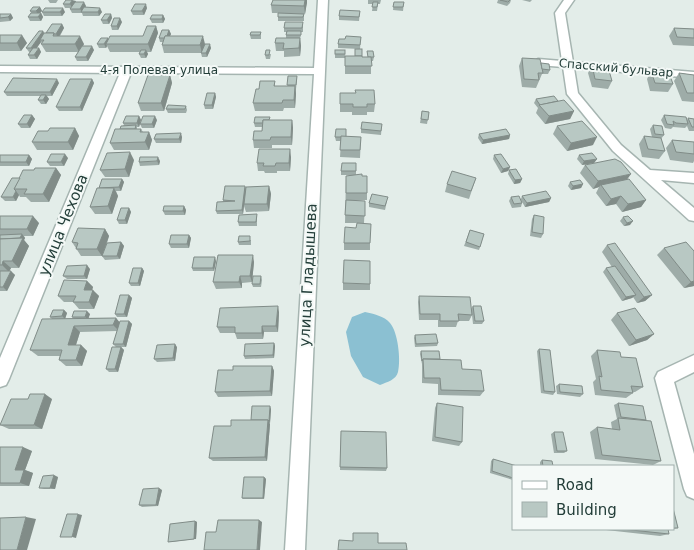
<svg xmlns="http://www.w3.org/2000/svg" width="694" height="550" font-family="'DejaVu Sans',sans-serif">
<style>
.water{fill:#8bc0d2}
.lines{fill:none;stroke-linecap:round;stroke-linejoin:round}
.minor-casing{stroke:#a6b5b1;stroke-width:3}
.minor{fill:#fff;fill-rule:evenodd}
.wall{fill:#9eaca8}
.shaded-wall{fill:#818c88}
.building{fill:#b8c8c3;stroke:#818c88}
.labels{text-anchor:middle;dominant-baseline:central;stroke-width:4;stroke-linejoin:round;paint-order:stroke}
.far-street-label{font-size:12px;fill:#233e39;stroke:#f4f9f7}
.street-label{font-size:15px;fill:#233e39;stroke:#f4f9f7}
</style>
<rect width="100%" height="100%" fill="#e3ede9"/>
<!-- water -->
<path class="water" d="M365 312C374 314 384 316 390 323 398 332 401 360 398 372 396 380 387 382 380 385L363 377 351 356 346 332 352 317Z"/>
<g class="lines">
<defs>
<g id="minor">
<polygon points="318,0 328,0 305,550 285,550 314,74 131,73 9,379 6,385 0,387 0,358 120,73 0,72 0,66 314,68"/>
<polygon points="564,0 574,0 565,13 573,62 694,72 694,78 574,68 578,93 621,145 650,170 694,173 694,183 661,180 694,208 694,221 689,220 613,151 567,94 563,67 538,65 533,62 538,59 562,61 555,13"/>
<polygon points="694,355 694,372 674,382 694,454 694,499 687,496 684,489 655,378 658,372"/>
</g>
</defs>
<!-- minor casing -->
<use href="#minor" class="minor-casing"/>
<!-- minor -->
<use href="#minor" class="minor"/>
</g>
<!-- wall -->
<g class="wall">
<polygon points="48,0 58,0 56,3 50,3"/>
<polygon points="273,0 307,0 305,14 304,14 304,21 278,21 278,13 272,13 271,5"/>
<polygon points="368,0 381,0 380,4 378,4 377,11 372,11 373,4 368,4"/>
<polygon points="498,0 511,0 510,3 507,6 497,3"/>
<polygon points="522,0 532,0 530,2"/>
<polygon points="76,1 76,2 86,6 85,7 102,12 99,16 83,16 82,13 72,13 70,9 71,8 65,8 63,4"/>
<polygon points="394,2 404,2 403,11 393,10"/>
<polygon points="40,7 42,11 40,13 41,13 43,17 41,21 30,21 28,17 31,13 30,11"/>
<polygon points="147,8 144,15 133,15 131,11"/>
<polygon points="360,11 359,21 339,20 339,16"/>
<polygon points="42,12 65,12 62,16 44,16"/>
<polygon points="0,14 11,14 13,18 10,21 0,22"/>
<polygon points="111,14 112,18 109,24 103,24 101,20"/>
<polygon points="163,15 165,19 163,23 152,23 150,19"/>
<polygon points="122,22 118,30 112,30 111,26"/>
<polygon points="62,24 64,28 60,36 84,44 83,46 94,50 88,61 77,61 75,57 78,52 46,52 41,44 42,43 41,42 36,48 39,48 41,52 37,59 30,59 28,55 30,52 29,52 26,48 43,31 44,33 46,33"/>
<polygon points="156,26 158,33 151,52 147,52 148,54 146,58 141,58 139,54 140,52 110,52 107,46 106,48 99,48 97,44 109,39 143,36"/>
<polygon points="303,26 303,32 301,32 301,35 300,39 301,46 300,56 284,57 284,51 276,51 275,43 286,38 286,32 284,32 284,28"/>
<polygon points="674,28 694,29 694,46 673,45 669,36"/>
<polygon points="169,30 171,34 170,36 205,44 211,48 207,57 202,57 201,53 164,53 162,45 163,42 160,42 159,38"/>
<polygon points="261,32 261,39 251,39 250,35"/>
<polygon points="0,35 27,43 21,51 0,51"/>
<polygon points="361,37 360,49 338,48 338,44 345,39"/>
<polygon points="335,50 345,50 345,56 362,56 362,57 368,57 367,51 374,57 373,61 371,61 371,74 345,74 345,58 335,58"/>
<polygon points="271,54 270,59 266,59 265,55"/>
<polygon points="522,58 541,63 550,70 548,74 542,74 536,88 522,87 519,66"/>
<polygon points="592,65 612,81 608,89 592,87 588,73"/>
<polygon points="651,71 673,84 668,92 650,91 647,79"/>
<polygon points="679,73 694,75 694,102 682,101 674,81"/>
<polygon points="170,75 172,83 164,111 141,111 138,103"/>
<polygon points="297,76 297,80 296,89 296,94 295,108 284,108 283,111 255,111 253,103 259,89 275,81 275,86 287,86"/>
<polygon points="92,79 94,83 82,111 59,111 56,107"/>
<polygon points="59,83 52,96 47,96 49,99 46,104 41,104 38,100 41,96 7,96 4,92"/>
<polygon points="215,93 216,97 213,109 205,109 204,105"/>
<polygon points="340,93 375,104 374,112 367,112 367,115 352,115 352,112 340,112"/>
<polygon points="536,99 558,101 574,111 570,119 545,124 536,113 538,108 534,103"/>
<polygon points="186,106 187,110 186,113 168,113 166,109"/>
<polygon points="422,111 429,112 427,124 420,123"/>
<polygon points="32,115 35,119 30,128 21,128 18,124"/>
<polygon points="664,115 687,120 688,118 694,119 694,131 689,131 687,126 685,128 673,127 671,129 665,128 661,120"/>
<polygon points="139,116 141,120 139,127 137,127 137,129 141,129 143,132 149,132 152,140 149,150 114,150 110,143 120,129 124,125 123,123"/>
<polygon points="157,120 154,128 142,128 140,124"/>
<polygon points="270,120 292,120 293,128 292,145 272,145 272,148 254,148 253,140 262,131 262,127 255,127 254,123"/>
<polygon points="382,124 381,135 361,133 361,129"/>
<polygon points="653,125 664,135 661,139 665,151 659,159 642,157 639,144 644,136 652,137 650,129"/>
<polygon points="557,126 593,145 567,151 553,134"/>
<polygon points="75,128 79,136 73,150 37,150 32,142"/>
<polygon points="479,134 510,135 509,139 482,144 478,138"/>
<polygon points="182,137 181,143 156,143 154,139"/>
<polygon points="335,137 361,137 360,158 340,157 341,141 336,141"/>
<polygon points="672,140 694,142 694,161 693,163 670,160 666,148"/>
<polygon points="0,155 29,155 32,159 29,166 0,166"/>
<polygon points="494,155 510,167 508,171 501,173 493,159"/>
<polygon points="579,155 597,159 594,163 582,165 577,159"/>
<polygon points="291,157 290,171 277,171 277,173 265,173 264,171 258,171 257,163"/>
<polygon points="68,158 64,166 50,166 47,162"/>
<polygon points="134,160 129,177 105,177 100,170"/>
<polygon points="160,161 159,165 140,166 139,162"/>
<polygon points="356,163 356,175 362,176 367,193 367,200 351,200 365,201 364,223 345,223 346,176 352,175 341,175 341,171"/>
<polygon points="585,165 627,179 646,200 641,207 622,212 616,204 606,206 596,193 599,187 593,189 580,173"/>
<polygon points="56,168 61,175 49,202 31,202 26,197 20,197 19,195 16,201 5,201 1,197 20,178 34,170"/>
<polygon points="509,170 522,179 520,183 514,184 508,174"/>
<polygon points="476,178 469,199 445,192 447,184"/>
<polygon points="122,179 124,182 121,191 116,191 118,196 112,214 95,214 90,207 99,188"/>
<polygon points="570,182 583,184 581,188 571,190 568,186"/>
<polygon points="245,186 246,189 269,186 271,194 269,211 246,212 244,206 243,214 217,214 216,211 223,201 223,200"/>
<polygon points="522,196 551,198 549,202 525,207 521,200 522,203 521,207 512,208 509,201 511,197 521,199"/>
<polygon points="387,201 385,210 369,207 369,203"/>
<polygon points="184,206 186,210 185,215 165,215 163,211"/>
<polygon points="129,208 131,212 127,224 119,224 117,220"/>
<polygon points="257,214 257,226 239,226 238,222"/>
<polygon points="534,215 543,234 541,238 530,236 532,219"/>
<polygon points="0,216 39,223 33,236 24,236 25,238 24,240 29,246 19,268 11,268 9,271 15,275 7,291 0,291"/>
<polygon points="623,217 630,225 624,226 620,221"/>
<polygon points="105,229 109,236 107,243 121,242 124,246 120,259 105,260 102,256 81,256 72,242"/>
<polygon points="470,230 484,234 479,250 464,246"/>
<polygon points="189,235 191,238 189,248 171,248 169,244"/>
<polygon points="251,240 251,245 239,245 238,242"/>
<rect x="344" y="243" width="26" height="7"/>
<polygon points="607,245 652,295 645,301 637,303 633,297 632,298 622,301 603,272 606,268 612,267 602,252"/>
<polygon points="664,248 694,251 694,286 684,288 657,255"/>
<polygon points="216,261 214,271 193,271 192,268"/>
<polygon points="254,262 252,282 242,283 242,288 216,289 213,282"/>
<polygon points="142,268 144,271 140,286 131,286 129,283"/>
<polygon points="90,269 87,279 67,279 63,276"/>
<polygon points="261,276 262,280 261,287 253,287 252,284"/>
<polygon points="87,281 93,287 92,290 99,296 94,309 79,309 73,302 64,302 58,296"/>
<polygon points="343,283 370,284 370,290 343,290"/>
<polygon points="129,295 132,298 127,317 117,317 115,314"/>
<polygon points="419,296 471,309 473,306 484,321 482,324 473,324 472,315 469,321 458,321 456,327 438,327 438,320 419,320 418,302"/>
<polygon points="64,310 67,313 65,319 74,319 72,317 90,314 88,318 116,318 119,322 129,321 132,324 126,347 116,347 113,344 117,331 80,332 76,345 81,345 87,351 82,366 66,366 59,360 60,356 38,356 30,350 52,319 50,317"/>
<polygon points="279,312 278,332 264,332 263,339 237,339 235,333 220,333 217,327"/>
<polygon points="617,313 654,334 647,340 629,346 611,320"/>
<polygon points="415,335 438,343 437,346 415,347 414,338"/>
<polygon points="274,343 275,346 274,358 245,359 244,356"/>
<polygon points="121,347 124,350 118,372 109,372 106,369"/>
<polygon points="177,347 175,361 157,362 154,359"/>
<polygon points="539,349 555,392 553,395 541,393 537,351"/>
<polygon points="597,350 621,357 643,387 635,392 633,392 633,393 626,398 595,395 593,382 596,379 591,356"/>
<polygon points="421,351 462,369 484,391 480,396 438,395 438,384 422,383 422,364 420,354"/>
<polygon points="272,366 274,371 272,396 218,397 215,392 233,370"/>
<polygon points="559,384 583,394 580,397 557,394 556,386"/>
<polygon points="52,399 42,429 9,429 0,425"/>
<polygon points="437,403 462,442 459,446 432,441 435,408"/>
<polygon points="618,403 646,420 645,421 661,461 653,465 595,459 590,432 597,427 612,429 611,422 617,419 614,405"/>
<polygon points="271,409 270,423 269,423 270,424 267,461 213,461 209,458 231,426 251,420"/>
<polygon points="341,431 387,468 386,471 340,470"/>
<polygon points="554,432 567,451 564,453 554,453 551,434"/>
<polygon points="0,447 32,451 25,470 33,473 29,486 0,486"/>
<polygon points="493,459 513,466 513,480 490,473 491,461"/>
<polygon points="542,460 553,466 540,466 540,462"/>
<polygon points="58,477 55,489 44,489 39,488"/>
<polygon points="264,477 266,479 264,499 243,499 242,498"/>
<polygon points="162,490 158,506 142,507 139,505"/>
<polygon points="673,508 678,528 668,530 669,534 660,536 606,530 606,529 673,529"/>
<polygon points="195,521 197,522 196,539 171,542 168,542"/>
</g>
<!-- shaded-wall -->
<g class="shaded-wall">
<polygon points="72,0 76,1 72,8 70,4"/>
<polygon points="305,0 307,0 307,3 305,14 304,6"/>
<polygon points="84,2 86,6 83,12 82,12 80,9"/>
<polygon points="146,4 147,8 144,15 142,11"/>
<polygon points="40,7 42,11 38,15 36,11"/>
<polygon points="63,8 65,12 62,16 60,12"/>
<polygon points="100,8 102,12 99,16 98,12"/>
<polygon points="41,13 43,17 41,21 38,17"/>
<polygon points="11,14 13,18 10,21 8,17"/>
<polygon points="111,14 112,18 109,24 107,20"/>
<polygon points="163,15 165,19 163,23 162,19"/>
<polygon points="120,18 122,22 118,30 117,26"/>
<polygon points="62,24 64,28 58,38 56,34"/>
<polygon points="156,26 158,33 151,52 148,44"/>
<polygon points="169,30 171,34 167,42 166,38"/>
<polygon points="43,31 45,35 40,40 41,42 34,52 31,48"/>
<polygon points="22,35 27,43 21,51 17,43"/>
<polygon points="80,36 84,44 79,52 75,44"/>
<polygon points="203,36 205,44 202,53 200,45"/>
<polygon points="108,38 110,42 106,44 107,46 106,48 104,44"/>
<polygon points="300,38 301,46 300,56 299,48"/>
<polygon points="210,44 211,48 207,57 206,53"/>
<polygon points="92,46 94,50 88,61 86,57"/>
<polygon points="39,48 41,52 37,59 34,55"/>
<polygon points="146,50 148,54 146,58 144,54"/>
<polygon points="170,75 172,83 164,111 161,103"/>
<polygon points="57,79 59,83 52,96 50,92"/>
<polygon points="92,79 94,83 82,111 80,107"/>
<polygon points="295,86 296,94 295,108 294,100"/>
<polygon points="215,93 216,97 213,109 212,105"/>
<polygon points="46,95 49,99 46,104 43,100"/>
<polygon points="574,111 570,119 545,124 549,116"/>
<polygon points="32,115 35,119 30,128 27,124"/>
<polygon points="139,116 141,120 139,127 137,123"/>
<polygon points="155,116 157,120 154,128 152,124"/>
<polygon points="292,120 293,128 292,145 291,137"/>
<polygon points="75,128 79,136 73,150 68,142"/>
<polygon points="149,132 152,140 149,150 145,142"/>
<polygon points="181,133 182,137 181,143 179,139"/>
<polygon points="510,135 509,139 482,144 483,140"/>
<polygon points="597,137 593,145 567,151 571,143"/>
<polygon points="290,149 291,157 290,171 289,163"/>
<polygon points="130,152 134,160 129,177 125,169"/>
<polygon points="65,154 68,158 64,166 61,162"/>
<polygon points="29,155 32,159 29,166 26,162"/>
<polygon points="158,157 160,161 159,165 157,161"/>
<polygon points="597,159 594,163 582,165 584,161"/>
<polygon points="510,167 508,171 501,173 503,169"/>
<polygon points="56,168 61,175 49,202 43,194"/>
<polygon points="631,174 626,181 601,185 599,187 593,189 598,181"/>
<polygon points="122,179 124,182 121,191 119,187"/>
<polygon points="522,179 520,183 514,184 515,180"/>
<polygon points="583,184 581,188 571,190 573,186"/>
<polygon points="245,186 246,190 243,214 242,210"/>
<polygon points="269,186 271,194 269,211 267,204"/>
<polygon points="114,188 118,196 112,214 108,206"/>
<polygon points="16,191 19,195 16,201 13,197"/>
<polygon points="621,196 616,204 606,206 611,199"/>
<polygon points="551,198 549,202 525,207 527,203"/>
<polygon points="646,200 641,207 622,212 628,204"/>
<polygon points="184,206 186,210 185,215 183,211"/>
<polygon points="129,208 131,212 127,224 125,220"/>
<polygon points="33,216 39,223 33,236 27,229"/>
<polygon points="633,221 630,225 624,226 627,223"/>
<polygon points="105,229 109,236 102,256 97,249"/>
<polygon points="22,234 25,238 24,240 29,246 19,268 12,261 19,241"/>
<polygon points="189,235 191,238 189,248 187,244"/>
<polygon points="121,242 124,246 120,259 117,256"/>
<polygon points="253,255 254,262 252,282 250,276"/>
<polygon points="215,257 216,261 214,271 213,268"/>
<polygon points="3,261 11,268 9,272 2,265"/>
<polygon points="87,265 90,269 87,279 84,276"/>
<polygon points="142,268 144,271 140,286 138,283"/>
<polygon points="11,271 15,275 7,291 3,287"/>
<polygon points="240,276 242,283 242,288 239,282"/>
<polygon points="87,281 93,287 90,296 84,290"/>
<polygon points="694,281 694,286 684,288 691,282"/>
<polygon points="93,290 99,296 94,309 89,302"/>
<polygon points="129,295 132,298 127,317 124,314"/>
<polygon points="636,295 632,298 622,301 626,297"/>
<polygon points="652,295 645,301 637,303 644,297"/>
<polygon points="278,306 279,312 278,332 276,326"/>
<polygon points="64,310 67,313 65,319 62,316"/>
<polygon points="87,311 90,314 88,320 85,317"/>
<polygon points="116,318 121,324 119,331 113,325"/>
<polygon points="129,321 132,324 126,347 123,344"/>
<polygon points="74,326 80,332 74,351 68,345"/>
<polygon points="262,326 264,332 263,339 262,333"/>
<polygon points="654,334 647,340 629,346 636,340"/>
<polygon points="274,343 275,346 274,358 273,355"/>
<polygon points="175,344 177,347 175,361 173,358"/>
<polygon points="81,345 87,351 82,366 76,360"/>
<polygon points="121,347 124,350 118,372 115,369"/>
<polygon points="272,366 274,371 272,396 270,391"/>
<polygon points="45,394 52,399 42,429 34,425"/>
<polygon points="270,406 271,409 270,423 269,421"/>
<polygon points="268,420 270,424 267,461 265,457"/>
<polygon points="23,447 32,451 25,470 33,473 29,486 20,483 15,470"/>
<polygon points="54,475 58,477 55,489 50,488"/>
<polygon points="264,477 266,479 264,499 263,498"/>
<polygon points="159,488 162,490 158,506 156,505"/>
<polygon points="78,514 82,515 76,538 72,537"/>
<polygon points="26,517 36,519 27,550 17,550"/>
<polygon points="259,520 262,522 260,550 257,550"/>
<polygon points="195,521 197,522 196,539 194,539"/>
</g>
<!-- building -->
<g class="building">
<polygon points="66,0 72,0 70,4 63,4"/>
<polygon points="273,0 305,0 304,6 271,5"/>
<polygon points="500,0 510,0 508,2"/>
<polygon points="75,2 84,2 80,9 70,9"/>
<polygon points="373,2 378,2 377,7 372,7"/>
<polygon points="394,2 404,2 403,7 393,7"/>
<polygon points="135,4 146,4 142,11 131,11"/>
<polygon points="33,7 40,7 36,11 30,11"/>
<polygon points="84,7 100,8 98,12 81,12"/>
<polygon points="45,8 63,8 60,12 42,12"/>
<polygon points="340,10 360,11 359,17 339,16"/>
<polygon points="31,13 41,13 38,17 28,17"/>
<polygon points="278,13 304,14 303,17 278,17"/>
<polygon points="0,14 11,14 8,17 0,18"/>
<polygon points="105,14 111,14 107,20 101,20"/>
<polygon points="152,15 163,15 162,19 150,19"/>
<polygon points="114,18 120,18 117,26 111,26"/>
<polygon points="285,22 303,22 302,28 284,28"/>
<polygon points="52,24 62,24 56,34 54,34 54,33 46,33"/>
<polygon points="147,26 156,26 148,44 106,44 110,36 143,36"/>
<polygon points="674,28 694,29 694,38 677,37"/>
<polygon points="162,30 169,30 167,36 165,36 165,38 159,38"/>
<polygon points="39,31 43,31 31,48 26,48"/>
<polygon points="287,31 301,31 301,35 286,35"/>
<polygon points="251,32 261,32 260,35 250,35"/>
<polygon points="44,33 54,33 53,36 80,36 75,44 41,44 44,40 40,40"/>
<polygon points="0,35 22,35 17,43 0,43"/>
<polygon points="165,36 203,36 200,45 162,45"/>
<polygon points="346,36 361,37 360,45 338,44 339,39 345,39"/>
<polygon points="101,38 108,38 104,44 97,44"/>
<polygon points="276,38 300,38 299,48 283,49 284,43 275,43"/>
<polygon points="205,44 210,44 206,53 201,53"/>
<polygon points="82,46 92,46 86,57 75,57"/>
<polygon points="33,48 39,48 34,55 28,55"/>
<rect x="355" y="49" width="7" height="7"/>
<polygon points="141,50 146,50 144,54 139,54"/>
<polygon points="266,50 270,50 269,55 265,55"/>
<rect x="335" y="50" width="10" height="4"/>
<polygon points="367,51 373,51 374,57 368,57"/>
<polygon points="345,56 362,56 362,57 371,57 372,66 345,66"/>
<polygon points="522,58 540,59 543,73 538,73 539,80 524,79"/>
<polygon points="541,63 549,64 550,70 542,69"/>
<polygon points="592,65 608,67 612,81 595,79"/>
<polygon points="651,71 669,73 673,84 655,83"/>
<polygon points="679,73 694,75 694,93 687,93"/>
<polygon points="148,75 170,75 161,103 138,103"/>
<polygon points="288,76 297,76 296,85 287,85"/>
<polygon points="13,78 57,79 50,92 4,92"/>
<polygon points="70,79 92,79 80,107 56,107"/>
<polygon points="260,81 275,81 274,86 295,86 294,100 283,100 282,103 253,103 256,89 259,89"/>
<polygon points="355,90 374,90 375,104 367,104 367,107 353,107 353,104 340,104 340,93 356,93"/>
<polygon points="207,93 215,93 212,105 204,105"/>
<polygon points="41,95 46,95 43,100 38,100"/>
<polygon points="554,96 558,101 540,105 536,99"/>
<polygon points="564,100 574,111 549,116 539,105"/>
<polygon points="168,105 186,106 185,109 166,109"/>
<polygon points="422,111 429,112 428,120 421,119"/>
<polygon points="24,115 32,115 27,124 18,124"/>
<polygon points="664,115 686,117 688,124 676,123 673,121 674,125 667,124"/>
<polygon points="126,116 139,116 137,123 123,123"/>
<polygon points="143,116 155,116 152,124 140,124"/>
<polygon points="255,117 270,117 269,120 263,120 263,123 254,123"/>
<polygon points="688,118 694,119 694,127 692,127"/>
<polygon points="263,120 292,120 291,137 271,137 270,140 253,140 254,131 262,131"/>
<polygon points="582,121 597,137 571,143 557,126"/>
<polygon points="362,122 382,124 381,131 361,129"/>
<polygon points="136,125 135,129 120,129 121,126"/>
<polygon points="653,125 662,126 664,135 655,134"/>
<polygon points="50,128 75,128 68,142 32,142 38,131 48,131"/>
<polygon points="115,129 141,129 140,132 149,132 145,142 110,143"/>
<polygon points="336,129 346,129 346,137 335,137"/>
<polygon points="506,129 510,135 483,140 479,134"/>
<polygon points="181,133 179,139 154,139 156,134"/>
<polygon points="341,136 361,137 360,150 340,150"/>
<polygon points="644,136 661,138 665,151 648,149"/>
<polygon points="672,140 694,142 694,154 676,152"/>
<polygon points="259,149 290,149 289,163 276,163 275,166 263,166 264,163 257,163"/>
<polygon points="130,152 125,169 100,170 107,153"/>
<polygon points="592,153 597,159 584,161 579,155"/>
<polygon points="51,154 65,154 61,162 47,162"/>
<polygon points="501,154 510,167 503,169 494,155"/>
<polygon points="0,155 29,155 26,162 0,162"/>
<polygon points="140,157 158,157 157,161 139,162"/>
<polygon points="615,159 621,162 631,174 598,181 585,165"/>
<polygon points="342,163 356,163 356,171 341,171"/>
<polygon points="35,168 56,168 43,194 24,194 27,189 14,189 23,170 34,170"/>
<polygon points="516,169 522,179 515,180 509,170"/>
<polygon points="452,171 476,178 471,191 447,184"/>
<polygon points="362,174 362,176 367,176 367,193 346,193 346,176"/>
<polygon points="12,178 20,178 14,189 16,191 13,197 1,197"/>
<polygon points="102,179 122,179 119,187 99,188"/>
<polygon points="629,179 646,200 628,204 621,196 611,199 601,185"/>
<polygon points="580,180 583,184 573,186 570,182"/>
<polygon points="225,186 245,186 242,210 216,211 217,202 235,201 223,200"/>
<polygon points="269,186 267,204 244,204 246,187"/>
<polygon points="97,188 114,188 108,206 90,207"/>
<polygon points="546,191 551,198 527,203 522,196"/>
<polygon points="372,194 388,197 385,206 369,203"/>
<polygon points="519,196 522,203 514,204 511,197"/>
<polygon points="346,200 365,201 365,216 345,215"/>
<polygon points="164,206 184,206 183,211 163,211"/>
<polygon points="121,208 129,208 125,220 117,220"/>
<polygon points="257,214 256,222 238,222 239,215"/>
<polygon points="534,215 544,217 543,234 532,232"/>
<polygon points="0,216 33,216 27,229 0,229"/>
<polygon points="628,216 633,221 627,223 623,217"/>
<polygon points="357,223 371,224 370,243 344,243 345,227 356,228"/>
<polygon points="78,228 105,229 97,249 76,249 78,243 72,242"/>
<polygon points="470,230 484,234 480,247 466,242"/>
<polygon points="22,234 20,238 0,239 0,235"/>
<polygon points="171,235 189,235 187,244 169,244"/>
<polygon points="239,236 250,236 250,241 238,242"/>
<polygon points="23,238 12,261 3,261 2,265 0,265 0,239"/>
<polygon points="121,242 117,256 102,256 107,243"/>
<polygon points="686,242 694,251 694,281 691,282 664,248"/>
<polygon points="615,243 652,295 644,297 607,245"/>
<polygon points="218,255 253,255 250,276 240,276 239,282 213,282"/>
<polygon points="194,257 215,257 213,268 192,268"/>
<polygon points="344,260 370,261 370,284 343,283"/>
<polygon points="87,265 84,276 63,276 67,266"/>
<polygon points="615,266 636,295 626,297 606,268"/>
<polygon points="133,268 142,268 138,283 129,283"/>
<polygon points="0,271 11,271 3,287 0,287"/>
<polygon points="253,276 261,276 260,284 252,284"/>
<polygon points="64,280 87,281 84,290 93,290 89,302 73,302 76,296 58,296"/>
<polygon points="120,295 129,295 124,314 115,314"/>
<polygon points="419,296 470,297 472,315 458,314 459,321 440,321 440,314 420,314"/>
<polygon points="278,306 276,326 262,326 262,333 235,333 235,327 217,327 220,308"/>
<polygon points="473,306 481,306 484,321 475,321"/>
<polygon points="635,308 654,334 636,340 617,313"/>
<polygon points="53,310 64,310 62,316 50,317"/>
<polygon points="74,311 87,311 85,317 72,317"/>
<polygon points="116,318 113,325 74,326 68,345 81,345 76,360 59,360 62,350 30,350 42,319"/>
<polygon points="120,321 129,321 123,344 113,344"/>
<polygon points="436,334 438,343 416,344 415,335"/>
<polygon points="274,343 273,355 244,356 245,344"/>
<polygon points="175,344 173,358 154,359 157,345"/>
<polygon points="112,347 121,347 115,369 106,369"/>
<polygon points="539,349 550,350 555,392 544,391"/>
<polygon points="597,350 620,352 621,357 636,358 643,387 631,386 633,393 601,390 599,376 602,377"/>
<polygon points="421,351 439,351 440,359 423,359 422,361"/>
<polygon points="423,359 461,360 462,369 481,370 484,391 441,390 440,378 424,378"/>
<polygon points="233,366 272,366 270,391 215,392 218,370 233,370"/>
<polygon points="559,384 582,386 583,394 560,392"/>
<polygon points="30,394 45,394 34,425 0,425 11,399 28,399"/>
<polygon points="437,403 463,407 462,442 435,437"/>
<polygon points="618,403 643,406 646,420 621,417"/>
<polygon points="252,406 270,406 269,421 268,420 251,420"/>
<polygon points="618,418 651,421 661,461 602,455 597,427 620,430"/>
<polygon points="231,420 268,420 265,457 209,458 214,426 231,426"/>
<polygon points="341,431 386,432 387,468 340,467"/>
<polygon points="554,432 563,432 567,451 557,451"/>
<polygon points="0,447 23,447 15,470 24,470 20,483 0,483"/>
<polygon points="493,459 517,466 513,466 513,478 492,471"/>
<polygon points="542,460 552,461 553,466 543,466"/>
<polygon points="54,475 50,488 39,488 43,476"/>
<polygon points="244,477 264,477 263,498 242,498"/>
<polygon points="159,488 156,505 139,505 143,489"/>
<polygon points="673,508 678,528 673,528"/>
<polygon points="67,514 78,514 72,537 60,537"/>
<polygon points="26,517 17,550 0,550 0,518"/>
<polygon points="218,520 259,520 257,550 204,550 206,532 216,532"/>
<polygon points="195,521 194,539 168,542 170,524"/>
<polygon points="622,529 668,529 669,534"/>
<polygon points="353,533 378,533 378,543 406,543 407,550 338,550 339,540 353,541"/>
</g>
<g class="labels">
<!-- far-street labels -->
<g class="far-street-label">
<text transform="translate(616 68) rotate(5)">Спасский бульвар</text>
<text x="159" y="70">4-я Полевая улица</text>
</g>
<!-- street labels -->
<g class="street-label">
<text transform="translate(63 225) rotate(-68)">улица Чехова</text>
<text transform="translate(308 275) rotate(-87)">улица Гладышева</text>
</g>
</g>
<!-- legend -->
<rect x="512" y="465" width="162" height="65" fill="#f4f9f7" stroke="#a0aeab"/>
<rect x="522" y="481" width="25" height="8" fill="#ffffff" stroke="#a0aeab"/>
<text x="556" y="490" font-size="15" fill="#233e39">Road</text>
<rect x="522" y="502" width="25" height="15" fill="#b8c8c3" stroke="#a0aeab"/>
<text x="556" y="515" font-size="15" fill="#233e39">Building</text>
</svg>
